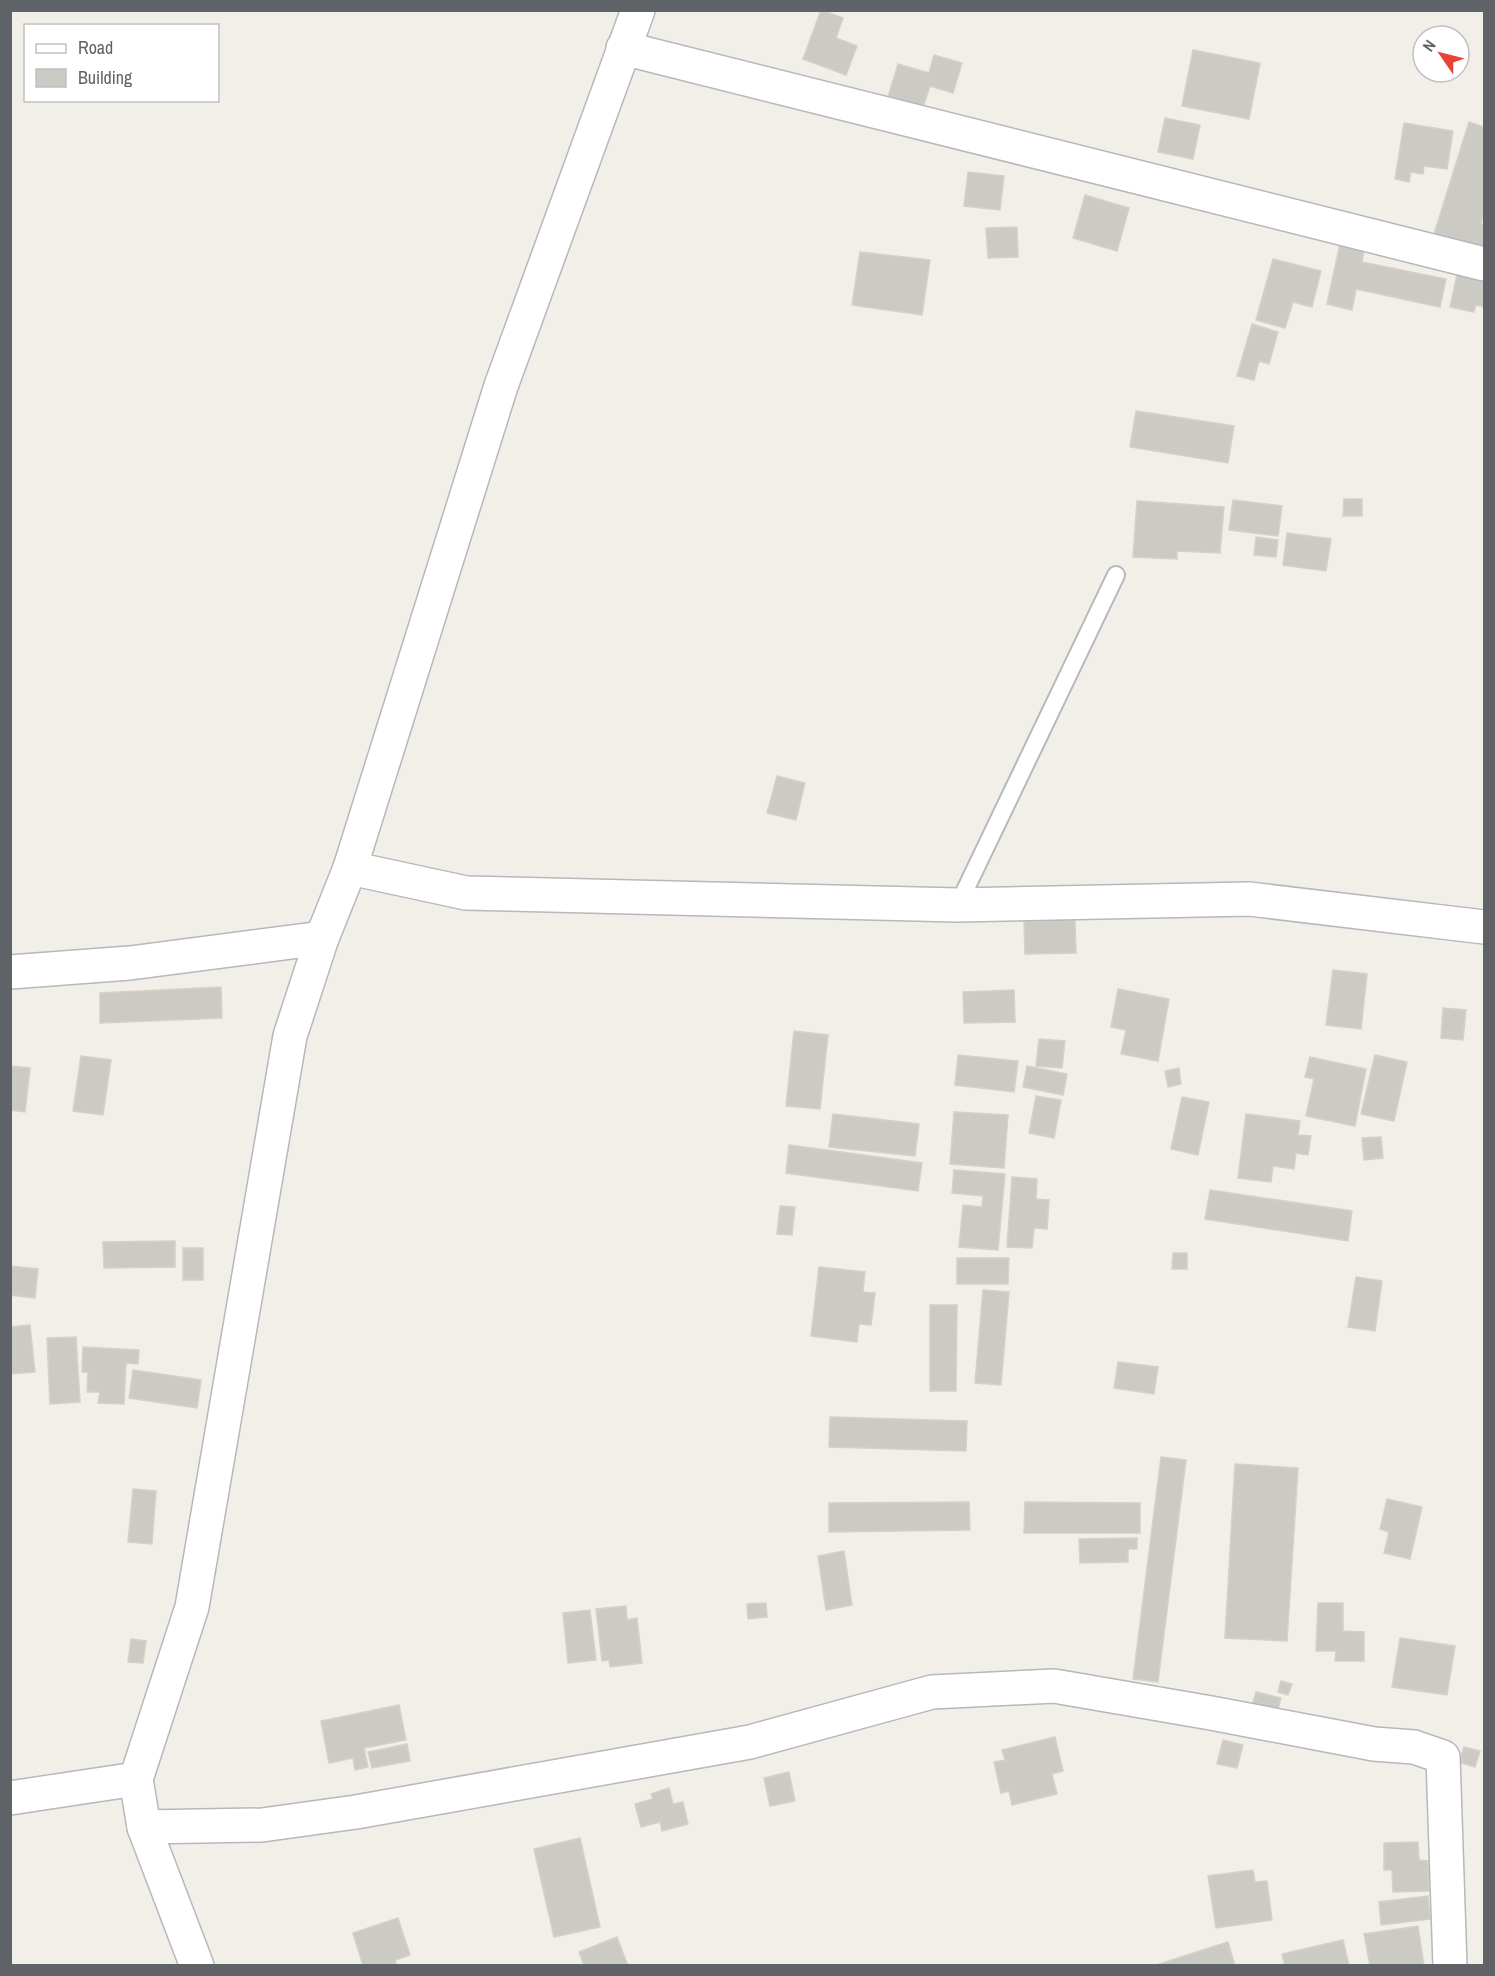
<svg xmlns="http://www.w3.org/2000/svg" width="1495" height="1976" font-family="'Archivo Narrow',sans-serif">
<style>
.building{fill:#cccac5;stroke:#d6d1c6;stroke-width:1.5}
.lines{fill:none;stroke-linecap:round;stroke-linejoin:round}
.lane-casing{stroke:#b5b8bc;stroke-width:20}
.street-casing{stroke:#b5b8bc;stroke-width:36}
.lane{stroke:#fff;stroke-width:16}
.street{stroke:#fff;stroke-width:33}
</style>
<rect width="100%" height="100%" fill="#f1efe8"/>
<!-- building -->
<g class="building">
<polygon points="821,10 843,18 836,38 857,46 846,75 803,59"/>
<polygon points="1193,50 1260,63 1249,119 1182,106"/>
<polygon points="934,55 962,63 953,93 930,86 922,110 887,100 898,64 929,73"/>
<polygon points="1165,118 1200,125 1193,159 1158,152"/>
<polygon points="1469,122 1484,127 1484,213 1481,224 1484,225 1484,253 1433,237"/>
<polygon points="1404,123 1453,131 1447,169 1424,166 1423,174 1411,172 1409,182 1395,179"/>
<polygon points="968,172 1004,176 1000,210 964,206"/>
<polygon points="1085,195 1129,208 1117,251 1073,238"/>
<polygon points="1017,227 1018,257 988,258 986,228"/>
<polygon points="1340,244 1364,249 1362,262 1446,279 1440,307 1356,289 1352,310 1327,304"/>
<polygon points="860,252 930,260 922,315 852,305"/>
<polygon points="1273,259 1321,271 1312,307 1293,302 1285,328 1256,320"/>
<polygon points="1458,270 1484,276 1484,307 1476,305 1474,312 1450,307"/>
<polygon points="1252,324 1278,332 1269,364 1259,361 1254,380 1237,376"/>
<polygon points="1136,411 1234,426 1228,463 1130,447"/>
<polygon points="1344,499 1362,499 1362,516 1343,516"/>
<polygon points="1233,500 1282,506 1278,536 1229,530"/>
<polygon points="1137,501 1224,507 1220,553 1177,551 1177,559 1133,557"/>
<polygon points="1287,533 1331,539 1326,571 1283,565"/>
<polygon points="1256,537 1278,540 1276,557 1254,555"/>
<polygon points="777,776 805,783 796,820 767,813"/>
<polygon points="1075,920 1076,953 1025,954 1024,922"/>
<polygon points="1333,970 1367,974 1361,1029 1326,1025"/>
<polygon points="221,987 222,1018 100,1023 100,993"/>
<polygon points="1118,989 1169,999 1158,1061 1121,1054 1126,1030 1111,1027"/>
<polygon points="1014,990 1015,1022 964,1023 963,992"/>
<polygon points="1443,1008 1466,1010 1463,1040 1441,1038"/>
<polygon points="794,1031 828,1035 820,1109 786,1106"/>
<polygon points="1039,1039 1065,1041 1062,1068 1036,1066"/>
<polygon points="958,1055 1018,1061 1014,1092 955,1085"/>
<polygon points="1375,1055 1407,1062 1394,1121 1361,1114"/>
<polygon points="81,1056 111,1060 103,1115 73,1111"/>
<polygon points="1310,1057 1366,1069 1355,1126 1306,1116 1314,1079 1305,1077"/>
<polygon points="10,1066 30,1068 25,1112 10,1110"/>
<polygon points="1027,1066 1067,1074 1063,1095 1023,1087"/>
<polygon points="1179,1068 1181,1084 1168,1087 1165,1071"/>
<polygon points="1036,1096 1061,1100 1054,1138 1029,1133"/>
<polygon points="1182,1097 1209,1102 1198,1155 1171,1149"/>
<polygon points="954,1112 1008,1115 1004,1168 950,1164"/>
<polygon points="833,1114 919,1124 915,1156 829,1147"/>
<polygon points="1246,1114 1300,1121 1298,1135 1311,1136 1308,1155 1296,1153 1294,1169 1273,1166 1271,1182 1238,1178"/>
<polygon points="1381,1137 1383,1158 1364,1160 1362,1138"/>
<polygon points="789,1145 922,1163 918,1191 786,1173"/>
<polygon points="954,1170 1005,1174 998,1250 959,1247 963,1205 982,1207 983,1196 952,1193"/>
<polygon points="1012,1177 1037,1179 1036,1199 1049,1200 1047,1229 1034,1228 1032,1248 1007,1247"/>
<polygon points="1210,1190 1352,1211 1348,1241 1205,1219"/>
<polygon points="780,1206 795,1207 792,1235 777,1234"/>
<polygon points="175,1241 175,1267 104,1268 103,1242"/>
<rect x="183" y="1248" width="20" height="32"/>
<polygon points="1173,1253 1187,1253 1187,1269 1172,1269"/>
<polygon points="957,1258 1009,1258 1008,1284 957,1284"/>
<polygon points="10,1266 38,1269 35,1298 10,1295"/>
<polygon points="819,1267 865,1272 863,1292 875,1293 871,1325 859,1324 857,1342 811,1336"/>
<polygon points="1356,1277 1382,1281 1375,1331 1348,1327"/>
<polygon points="983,1290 1009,1292 1001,1385 975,1383"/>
<polygon points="930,1305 957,1305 956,1391 930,1391"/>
<polygon points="30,1325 35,1372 10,1374 10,1327"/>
<polygon points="76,1337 80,1402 50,1404 47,1338"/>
<polygon points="83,1347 139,1350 138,1364 126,1363 124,1404 98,1403 100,1392 87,1392 88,1372 82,1372"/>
<polygon points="1118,1362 1158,1367 1154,1394 1114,1388"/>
<polygon points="133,1370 201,1380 197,1408 129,1398"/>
<polygon points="830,1417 967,1421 966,1451 829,1447"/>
<polygon points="1161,1457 1186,1460 1158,1682 1133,1679"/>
<polygon points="1235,1464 1298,1468 1287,1641 1225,1638"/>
<polygon points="133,1489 156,1491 152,1544 128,1542"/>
<polygon points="1387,1499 1422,1507 1410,1559 1384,1553 1389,1532 1380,1529"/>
<polygon points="969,1502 970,1530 829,1532 829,1503"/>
<polygon points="1025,1502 1140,1503 1140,1533 1024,1533"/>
<polygon points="1137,1538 1137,1549 1128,1549 1128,1562 1080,1563 1079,1539"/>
<polygon points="844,1551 852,1605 826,1610 818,1556"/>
<polygon points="766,1603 767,1617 748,1619 747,1604"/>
<polygon points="1318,1603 1343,1603 1343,1631 1364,1632 1364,1661 1335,1661 1336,1651 1316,1651"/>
<polygon points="626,1606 627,1620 637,1618 642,1663 610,1667 609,1660 602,1661 596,1609"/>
<polygon points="590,1610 596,1660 568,1663 563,1613"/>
<polygon points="1400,1638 1455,1646 1447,1695 1392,1687"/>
<polygon points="131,1639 146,1641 143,1663 128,1662"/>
<polygon points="1281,1681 1292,1684 1288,1695 1278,1692"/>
<polygon points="1256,1692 1281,1698 1276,1716 1251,1709"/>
<polygon points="399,1705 406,1740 364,1748 368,1767 355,1770 353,1758 329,1763 321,1721"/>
<polygon points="1055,1737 1063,1771 1052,1774 1057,1794 1012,1805 1009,1791 1001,1793 994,1762 1005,1760 1002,1750"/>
<polygon points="1223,1740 1243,1745 1237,1768 1217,1764"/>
<polygon points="407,1744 410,1761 372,1768 368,1752"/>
<polygon points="1464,1747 1480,1751 1475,1767 1459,1762"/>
<polygon points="789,1772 795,1801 770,1806 764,1778"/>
<polygon points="669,1788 673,1804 683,1802 688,1824 662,1831 660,1822 641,1827 635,1804 653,1799 651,1794"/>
<polygon points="580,1838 600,1927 554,1937 534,1849"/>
<polygon points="1418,1842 1419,1860 1428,1861 1429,1891 1393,1892 1392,1870 1384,1870 1384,1843"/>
<polygon points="1253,1870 1255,1882 1267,1881 1272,1920 1216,1928 1208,1876"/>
<polygon points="1428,1896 1430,1919 1381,1925 1379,1902"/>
<polygon points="398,1918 410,1955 395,1960 397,1966 363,1966 353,1933"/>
<polygon points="1418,1926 1424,1966 1370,1966 1364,1934"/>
<polygon points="617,1937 628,1966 584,1966 579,1952"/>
<polygon points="1343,1940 1349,1965 1285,1966 1282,1954"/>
<polygon points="1228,1942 1235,1966 1153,1966"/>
</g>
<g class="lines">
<defs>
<polyline id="lane" points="958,905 1116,575"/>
<g id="street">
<polyline points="623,48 1484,264"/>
<polyline points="350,868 501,386 638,10"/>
<polyline points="10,972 130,963 322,938"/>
<polyline points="136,1779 144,1827 197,1966"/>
<polyline points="10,1798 136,1779 192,1607 290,1036 322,938 350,868 466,893 958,905 1249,899 1484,927"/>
<polyline points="144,1827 262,1825 356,1812 750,1742 932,1692 1054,1686 1211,1713 1374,1744 1414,1747 1443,1757 1450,1966"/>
</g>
</defs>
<!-- lane casing -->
<use href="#lane" class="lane-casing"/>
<!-- street casing -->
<use href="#street" class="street-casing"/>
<!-- lane -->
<use href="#lane" class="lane"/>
<!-- street -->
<use href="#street" class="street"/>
</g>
<!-- border -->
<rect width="1495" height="1976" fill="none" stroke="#5f6368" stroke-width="24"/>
<!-- legend -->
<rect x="24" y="24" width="195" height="78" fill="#ffffff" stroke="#bfc1c3" stroke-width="1.5"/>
<rect x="36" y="44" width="30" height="9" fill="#ffffff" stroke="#bfc1c3" stroke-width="1.5"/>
<text x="78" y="54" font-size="18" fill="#5f6368">Road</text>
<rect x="36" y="69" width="30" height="18" fill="#cccac5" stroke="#bfc1c3" stroke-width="1.5"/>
<text x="78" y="84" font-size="18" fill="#5f6368">Building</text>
<!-- north arrow -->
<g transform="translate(1441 54) rotate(305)"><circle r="28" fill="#ffffff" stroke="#bfc1c3" stroke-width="1.5"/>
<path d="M0-4.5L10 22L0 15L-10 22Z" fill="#ea4335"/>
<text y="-9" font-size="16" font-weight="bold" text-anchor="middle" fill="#5f6368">N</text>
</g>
</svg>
